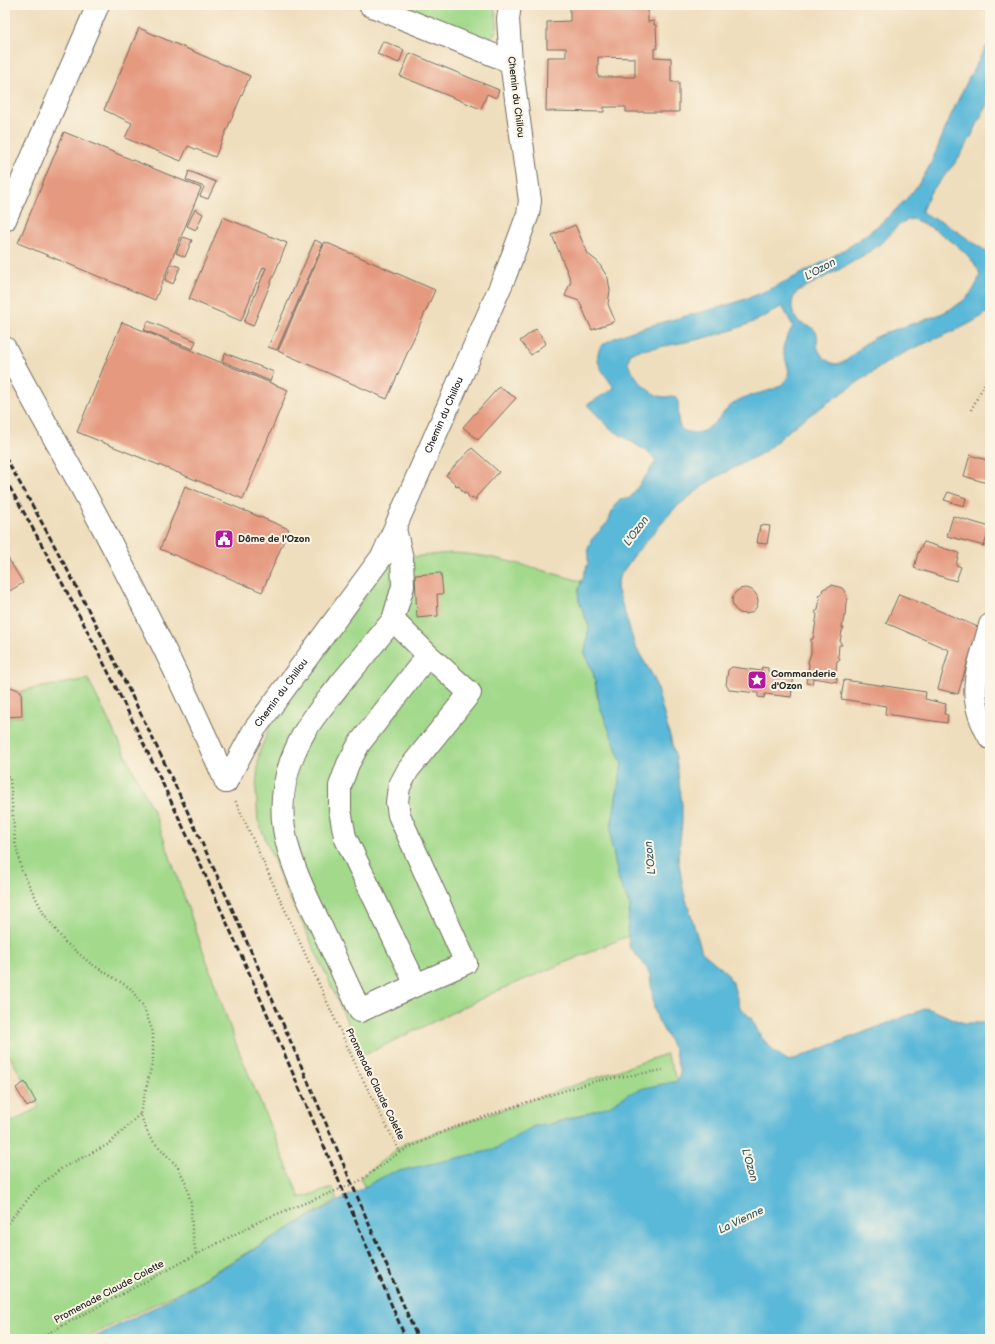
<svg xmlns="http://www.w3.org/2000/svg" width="995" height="1344" font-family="'Balsamiq Sans',sans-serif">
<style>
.green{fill:#a2d98b;stroke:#66825b}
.water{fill:#5ab8d8;stroke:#427282;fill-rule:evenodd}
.building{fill:#e59a80;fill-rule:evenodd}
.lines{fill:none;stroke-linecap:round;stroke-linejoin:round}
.minor-casing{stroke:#706a5e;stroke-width:24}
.path{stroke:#706a5e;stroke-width:2.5;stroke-dasharray:1 3;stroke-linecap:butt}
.minor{stroke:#fff;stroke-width:22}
.rail{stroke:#2b2b2b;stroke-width:3;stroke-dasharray:6 3;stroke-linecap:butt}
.labels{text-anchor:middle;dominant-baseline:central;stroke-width:4;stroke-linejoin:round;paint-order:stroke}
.street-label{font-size:10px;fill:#2b2b2b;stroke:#fcf5e5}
.poi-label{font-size:10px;font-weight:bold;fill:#2b2b2b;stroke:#fcf5e5;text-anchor:start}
.water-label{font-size:11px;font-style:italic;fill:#3b5c68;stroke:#fcf5e5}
</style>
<rect width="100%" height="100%" fill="#fcf5e5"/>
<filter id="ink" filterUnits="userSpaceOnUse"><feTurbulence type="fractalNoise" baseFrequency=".025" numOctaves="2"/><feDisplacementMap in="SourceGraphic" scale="8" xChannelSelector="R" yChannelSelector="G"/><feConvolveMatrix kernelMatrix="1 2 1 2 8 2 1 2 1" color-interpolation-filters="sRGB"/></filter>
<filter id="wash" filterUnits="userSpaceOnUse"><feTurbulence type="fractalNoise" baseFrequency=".012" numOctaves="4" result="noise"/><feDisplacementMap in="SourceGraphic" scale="16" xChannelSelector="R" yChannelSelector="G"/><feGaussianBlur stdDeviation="0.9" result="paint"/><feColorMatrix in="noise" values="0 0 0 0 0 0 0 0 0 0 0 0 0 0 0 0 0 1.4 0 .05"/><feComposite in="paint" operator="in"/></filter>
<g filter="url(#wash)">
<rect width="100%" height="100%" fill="#efdebd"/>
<!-- green -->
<g class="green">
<path d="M391 5H494C497 22 503 33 484 41Z"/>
<path d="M451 553C495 554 538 570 581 581L579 601 589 627 585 653 594 676 597 696 622 764 611 828V842L619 881 630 906 628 936 495 992 362 1056 326 974 282 881 258 821 256 790 259 753 270 726 392 559Z"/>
<polygon points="88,679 156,817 236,1044 300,1198 333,1188 337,1200 183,1290 84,1339 5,1339 5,1126 39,1107 5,1048 5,729 10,717 22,716 21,691"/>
<polygon points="666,1054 680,1086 525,1131 500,1152 366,1190 360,1178 405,1143"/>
</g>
<!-- water -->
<path class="water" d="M990 41V98L971 137 956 162 930 193 922 210 923 214 945 223 990 254V311C958 334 922 341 889 361L798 423 764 452 711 480 675 508 635 554 619 577 617 588 635 646 654 678 676 758 682 805V823L678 858 684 893 702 952 727 973 734 987 740 1008 751 1018 761 1037 775 1052 789 1061 927 1008 964 1023H990V1331L972 1338 951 1336 950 1339H91L157 1306 311 1216 390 1173 493 1150 534 1126 553 1124 609 1106 628 1094 644 1088 678 1081 680 1073 674 1049 658 1020 654 1008 650 975 645 965 630 948 629 944 627 930 630 906 619 881 611 842V828L622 764 600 707 594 676 585 653 589 627 579 601 578 591 588 563V549L591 540 608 522 615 505 620 500 630 498 655 463V459L646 451 611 429 587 405 614 388C607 376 592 363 600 348 609 332 699 314 720 307 739 302 758 295 776 286 829 261 885 230 920 182 932 165 940 141 948 122 960 94 974 67 990 41ZM912 219C932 225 975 254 980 275 968 320 903 320 869 341 858 347 849 363 837 364 829 364 821 356 818 349 816 343 819 338 816 332 812 325 803 326 798 321 790 313 790 299 798 291 825 276 856 263 881 243 893 234 897 221 912 219ZM782 306 793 326C789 334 784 341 783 349 783 358 791 368 788 376 782 393 753 392 739 400 719 410 710 443 682 430 674 420 682 407 676 397 671 395 669 397 664 397 648 396 634 375 628 364L630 354 636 351C686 342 740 335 782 306Z"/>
<g id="blocks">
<!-- building -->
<g class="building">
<path d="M570 5H648V22L654 21V25H656L657 49H654V57L671 58V82H679V112H626V107H604V112L546 111 547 57H566V48H547V22L570 21ZM598 57 635 58V77H598Z"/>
<polygon points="139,28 250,76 215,157 188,146 181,161 125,138 132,123 104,110"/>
<polygon points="383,41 404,50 399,63 377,54"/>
<polygon points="410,53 499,90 496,98 487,94 481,109 400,76"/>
<polygon points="64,132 201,188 155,300 18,243"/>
<polygon points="189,171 216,182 208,199 200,196 204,187 186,180"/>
<polygon points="195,209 203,214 196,230 187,226"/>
<polygon points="223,217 287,243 253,326 244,322 266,268 263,267 241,321 189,299"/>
<polygon points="575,225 588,254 598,262 608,278 610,290 608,304 615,321 592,330 579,301 565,296 571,281 552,235"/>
<polygon points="183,237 192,240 185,257 176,253"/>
<polygon points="315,240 323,244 277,350 268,347"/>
<polygon points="325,242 435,290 387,399 278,351"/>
<polygon points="172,264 180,267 173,284 165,280"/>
<polygon points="148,321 196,341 193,349 144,330"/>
<polygon points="122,322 288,390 243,499 77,432"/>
<polygon points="536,329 546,343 531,355 520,341"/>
<polygon points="225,353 274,372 270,381 222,361"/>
<polygon points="499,387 516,398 478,440 463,427"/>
<polygon points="472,448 499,472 476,497 476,500 472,497 470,499 466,492 464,493 459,486 458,487 455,486 456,484 446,475"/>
<polygon points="970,455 990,461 990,484 964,476"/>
<polygon points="185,486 289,529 262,592 160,549"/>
<polygon points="948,492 966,498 964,506 944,500"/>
<polygon points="953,516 990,527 984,546 947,536"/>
<polygon points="760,525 770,526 767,544 757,543"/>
<polygon points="924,542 959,553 956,565 961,567 956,581 914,568 918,553"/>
<polygon points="5,553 23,583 6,593 5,592"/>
<polygon points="441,573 443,594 437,594 438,616 417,618 415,575"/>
<polygon points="832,585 842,588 845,592 847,599 848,599 846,602 845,616 844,616 842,628 844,628 842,631 840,642 842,645 839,645 838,657 840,658 839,660 837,661 835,678 837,678 837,682 813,678 812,684 806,683 809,665 808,662 811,653 811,639 813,639 817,615 815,612 818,610 820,598 818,596 821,595 823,589"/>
<circle cx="745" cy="601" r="13"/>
<polygon points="899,594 978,627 958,694 938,689 949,650 886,623"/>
<polygon points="732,667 761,671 762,667 768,668 768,672 794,675 791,697 765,694 764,698 758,697 758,693 730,690 726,685 728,670"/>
<polygon points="844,680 926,692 925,699 946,704 944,714 948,715 947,723 885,714 886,706 841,699"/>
<polygon points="5,685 21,691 22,716 5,717"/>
<polygon points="25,1082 36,1102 27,1107 16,1088"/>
</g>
</g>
</g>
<g filter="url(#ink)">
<use href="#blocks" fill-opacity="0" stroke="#706a5e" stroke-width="1"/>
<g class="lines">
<defs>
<g id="minor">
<polyline points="370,5 511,62"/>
<polyline points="5,220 98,5"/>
<path d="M5 348C36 408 71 466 102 526 146 610 188 695 226 782"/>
<polyline points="395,529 402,558 403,586 393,620 428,655 359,744 348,764 340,786 340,810 345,837 416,985 466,963 399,815 397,802 399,787 408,770 470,693 428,655"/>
<path d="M393 620C376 641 359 662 341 683 329 699 315 714 305 731 264 803 285 852 318 920 332 950 346 981 360 1011L416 985"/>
<path d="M990 625C978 672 964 693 990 738"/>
<path id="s1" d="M226 782 254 730 383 555 505 276 528 214 530 201 511 62 508 19 510 5"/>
</g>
</defs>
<!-- minor casing -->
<use href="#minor" class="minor-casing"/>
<!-- path -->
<g class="path">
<polyline points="971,410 990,373"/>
<polyline points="5,773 10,779 15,842 22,871 44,914 65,942 90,963 130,988 143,1006 153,1032 153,1060 140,1114 150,1138 177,1166 186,1183 191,1204 192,1230 196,1254"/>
<polyline points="400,1152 449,1129 518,1105 596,1081 663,1070"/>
<polyline points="5,1226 39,1186 62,1168 109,1144 140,1114"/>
<polyline points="37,1339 262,1220 358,1182 400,1152 359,1072 235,800"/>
</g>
<!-- minor -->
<use href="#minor" class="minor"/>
<!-- rail -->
<g class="rail">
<path d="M5 457C167 739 290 1040 418 1339"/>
<path d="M5 479C162 754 282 1048 406 1339"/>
</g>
</g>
</g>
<!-- icons -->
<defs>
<symbol id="civic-square" viewBox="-11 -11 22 22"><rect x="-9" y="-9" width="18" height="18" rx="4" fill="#b5179e" stroke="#fcf5e5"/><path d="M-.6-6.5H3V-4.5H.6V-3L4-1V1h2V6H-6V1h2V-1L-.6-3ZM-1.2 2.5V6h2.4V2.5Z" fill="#fff"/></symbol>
<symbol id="sight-square" viewBox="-11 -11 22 22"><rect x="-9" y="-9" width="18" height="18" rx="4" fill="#b5179e" stroke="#fcf5e5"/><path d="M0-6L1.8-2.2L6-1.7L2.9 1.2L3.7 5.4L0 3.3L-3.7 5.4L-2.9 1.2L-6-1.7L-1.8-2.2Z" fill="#fff"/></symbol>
</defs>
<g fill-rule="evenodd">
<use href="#civic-square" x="213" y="528" width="22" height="22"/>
<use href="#sight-square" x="746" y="669" width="22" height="22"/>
</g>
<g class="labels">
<!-- street labels -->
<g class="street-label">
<text transform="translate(516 97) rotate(83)">Chemin du Chillou</text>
<text stroke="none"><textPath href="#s1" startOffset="429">Chemin du Chillou</textPath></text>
<text stroke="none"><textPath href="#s1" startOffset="105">Chemin du Chillou</textPath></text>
<text transform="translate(375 1084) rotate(64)">Promenade Claude Colette</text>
<text transform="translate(109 1292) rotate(-28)">Promenade Claude Colette</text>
</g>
<!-- poi labels -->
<g class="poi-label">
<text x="238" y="539">Dôme de l'Ozon</text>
<text x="771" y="674">Commanderie<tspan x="771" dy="12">d'Ozon</tspan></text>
</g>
<!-- water labels -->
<g class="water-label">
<text transform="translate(820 269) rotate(-29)">L'Ozon</text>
<text transform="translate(636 531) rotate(-53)">L'Ozon</text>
<text transform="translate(650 858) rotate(-96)">L'Ozon</text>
<text transform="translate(750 1165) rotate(74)">L'Ozon</text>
<text transform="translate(741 1220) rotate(-26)">La Vienne</text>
</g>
</g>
<!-- margin -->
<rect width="995" height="1344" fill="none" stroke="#fcf5e5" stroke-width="20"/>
</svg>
